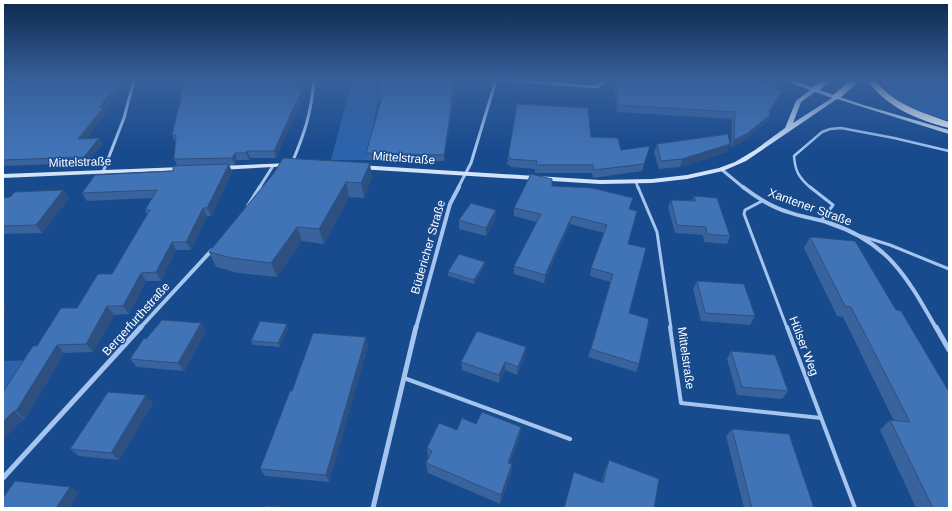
<svg xmlns="http://www.w3.org/2000/svg" width="952" height="511" font-family="Arial,sans-serif">
<style>
.green{fill:#2b63ad}
.lines{fill:none;stroke-linecap:round;stroke-linejoin:round}
.lane-far2{stroke:#a5c5ef;stroke-width:2.5}
.lane-far1{stroke:#a5c5ef;stroke-width:3}
.lane{stroke:#a5c5ef;stroke-width:4}
.street-far2{stroke:#a5c5ef;stroke-width:3}
.street-far1{stroke:#a5c5ef;stroke-width:4}
.street{stroke:#a5c5ef;stroke-width:5}
.secondary{fill:#d2e3fa;fill-rule:evenodd}
.highway{fill:#fff;fill-rule:evenodd}
.wall{fill:#38639d}
.shaded-wall{fill:#2e5080}
.building{fill:#4173b7;stroke:#2e5080}
.labels{text-anchor:middle;dominant-baseline:central;stroke-width:3;stroke-linejoin:round;paint-order:stroke}
.street-label{font-size:12px;fill:#fff;stroke:#184a8e}
</style>
<rect width="100%" height="100%" fill="#184a8e"/>
<!-- green -->
<g class="green">
<path d="M880 80H949V121C931 116 884 100 880 80Z"/>
<polygon points="381,83 367,160 331,160 351,85"/>
<polygon points="37,360 3,414 3,361"/>
</g>
<g class="lines">
<!-- lane-far2 -->
<g class="lane-far2">
<polyline points="636,182 638,188"/>
<path d="M811 188C799 178 795 171 794 156L822 132 830 129 841 128 894 138 949 151"/>
</g>
<!-- lane-far1 -->
<g class="lane-far1">
<polyline points="638,187 657,232 671,328"/>
<polyline points="810,187 833,205 822,220"/>
<polyline points="762,201 745,210 744,214 787,328"/>
<polyline points="861,236 890,245 949,269"/>
</g>
<!-- lane -->
<g class="lane">
<polyline points="670,327 681,403 821,418"/>
<polyline points="787,327 855,508"/>
<polyline points="404,378 570,439"/>
</g>
<!-- street-far2 -->
<g class="street-far2">
<polyline points="505,80 597,87 605,80"/>
<path d="M292 163C305 132 311 114 314 80"/>
<polyline points="721,169 744,188"/>
<polyline points="103,172 124,118 134,80"/>
<polyline points="259,188 273,166"/>
<polyline points="458,188 471,163 496,80"/>
</g>
<!-- street-far1 -->
<g class="street-far1">
<path d="M743 187C756 197 771 207 788 212 801 217 815 218 829 223 888 242 907 277 936 328"/>
<polyline points="248,206 260,187"/>
<polyline points="140,328 212,250"/>
<polyline points="416,328 450,204 459,187"/>
</g>
<!-- street -->
<g class="street">
<polyline points="936,327 949,350"/>
<polyline points="3,478 141,327"/>
<polyline points="373,508 416,327"/>
</g>
<!-- secondary -->
<g class="secondary">
<path d="M784 80H791L860 104 949 130V134L837 99 746 161 723 171 687 179 652 183 600 184 359 169 356 167 359 165 600 180 652 179 687 175 719 168 735 162 755 150 785 128 796 101 810 90ZM815 92 832 98 793 123 801 102Z"/>
<polygon points="290,163 293,165 292,166 219,170 216,168 219,166"/>
<polygon points="182,167 184,168 184,170 3,178 3,174"/>
</g>
<!-- highway -->
<g class="highway">
<polygon points="822,80 831,80 817,92 811,92 810,90 811,88"/>
<polygon points="851,80 860,80 839,99 833,99 832,97 833,95"/>
<path d="M867 80H875C893 104 921 112 949 122V128C918 120 886 107 867 80Z"/>
</g>
</g>
<!-- wall -->
<g class="wall">
<polygon points="23,80 128,80 105,108 107,112 86,139 99,138 102,144 87,163 3,166 3,81"/>
<polygon points="185,80 298,80 299,90 304,96 276,158 250,158 249,160 237,160 235,165 229,165 232,172 211,216 207,216 191,250 176,250 161,281 146,281 129,314 114,315 93,352 64,353 25,419 23,419 3,439 3,392 37,346 112,274 147,214 145,210 152,198 87,201 82,193 173,171 177,165 174,159 176,142 175,142 172,135"/>
<polygon points="380,80 457,80 451,102 452,108 444,161 367,160 366,153 381,100 379,100 378,94"/>
<polygon points="541,80 572,80 572,82"/>
<polygon points="614,80 761,80 778,99 769,113 771,114 767,122 745,140 731,148 732,119 617,112"/>
<polygon points="591,137 621,150 648,153 642,171 593,178 592,173 535,173 535,169 510,167 510,165 507,165 508,157"/>
<polygon points="657,144 730,144 727,152 680,167 659,169 654,152"/>
<polygon points="274,173 372,177 364,198 349,197 324,244 302,241 277,277 238,273 216,267 209,252"/>
<polygon points="552,186 630,210 628,244 629,313 639,364 636,372 588,357 611,282 590,276 591,268 604,233 570,224 544,283 514,274 514,266 537,222 514,216 514,208"/>
<polygon points="63,190 69,198 42,233 3,234 3,198 10,197"/>
<polygon points="694,196 730,236 727,244 704,242 703,235 675,233 668,207 671,200 692,201"/>
<polygon points="496,218 486,236 459,229 459,220"/>
<polygon points="810,237 855,241 949,508 916,508 880,430 890,420 894,421 843,317 837,316 804,248"/>
<polygon points="485,262 484,266 474,284 448,276 448,272"/>
<polygon points="697,281 755,316 750,325 701,321 693,289"/>
<polygon points="201,323 206,331 184,371 137,367 130,359 146,339"/>
<polygon points="288,328 280,347 253,345 251,341"/>
<polygon points="366,337 368,345 329,482 265,476 260,469 292,391"/>
<polygon points="526,347 525,356 517,375 505,370 499,383 462,370 461,362"/>
<polygon points="731,351 788,391 782,399 737,395 727,359"/>
<polygon points="153,403 119,460 79,456 70,449"/>
<polygon points="476,424 521,427 520,437 510,463 512,464 511,474 500,504 428,473 426,463 428,458 427,448 457,430"/>
<polygon points="732,429 814,508 744,508 726,436"/>
<polygon points="609,460 654,508 601,483 605,470"/>
</g>
<!-- shaded-wall -->
<g class="shaded-wall">
<polygon points="122,80 128,80 105,108 107,112 82,145 78,139 99,107"/>
<polygon points="297,80 298,80 299,97 297,90"/>
<polygon points="455,80 457,80 450,108 450,102"/>
<polygon points="302,90 304,96 276,158 274,151"/>
<polygon points="782,91 778,99 764,119 768,112"/>
<polygon points="452,102 452,108 444,161 444,155"/>
<polygon points="771,114 767,122 745,140 731,148 734,140"/>
<polygon points="99,138 102,144 87,163 84,157"/>
<polygon points="730,144 727,152 680,167 682,159"/>
<polygon points="247,151 250,158 249,160 246,153"/>
<polygon points="235,153 237,160 235,165 232,158"/>
<polygon points="370,163 372,177 364,198 361,183"/>
<polygon points="229,164 232,172 211,216 207,208"/>
<polygon points="346,182 349,197 324,244 319,229"/>
<polygon points="63,190 69,198 42,233 36,225"/>
<polygon points="203,208 207,216 191,250 186,242"/>
<polygon points="496,210 496,218 486,236 486,228"/>
<polygon points="572,216 570,224 544,283 545,275"/>
<polygon points="297,227 302,241 277,277 271,263"/>
<polygon points="172,242 176,250 161,281 156,272"/>
<polygon points="485,262 484,266 474,284 474,280"/>
<polygon points="141,273 146,281 129,314 123,306"/>
<polygon points="3,303 7,307 3,313"/>
<polygon points="107,306 114,315 93,352 86,344"/>
<polygon points="201,323 206,331 184,371 178,363"/>
<polygon points="287,324 288,328 280,347 278,343"/>
<polygon points="366,337 368,345 329,482 326,475"/>
<polygon points="57,345 64,353 25,419 16,411"/>
<polygon points="526,347 525,356 517,375 518,367"/>
<polygon points="505,362 505,370 499,383 499,375"/>
<polygon points="146,395 153,403 119,460 111,453"/>
<polygon points="14,411 23,419 3,439 3,422"/>
<polygon points="521,427 520,437 507,472 508,463"/>
<polygon points="512,464 511,474 500,504 501,495"/>
<polygon points="70,487 79,493 70,508 56,508"/>
</g>
<!-- building -->
<g class="building">
<polygon points="23,80 122,80 99,107 104,107 78,139 99,138 84,157 3,160 3,81"/>
<polygon points="185,80 297,80 297,90 302,90 274,151 247,151 246,153 235,153 232,158 174,159 176,135 172,135"/>
<polygon points="380,80 455,80 450,102 452,102 444,155 366,153 383,94 378,94"/>
<polygon points="616,80 761,80 782,91 768,112 771,114 748,133 734,140 735,112 618,105"/>
<polygon points="517,104 588,108 591,137 618,138 621,150 650,146 644,164 594,170 593,165 536,165 537,161 510,159 510,157 508,157"/>
<polygon points="728,134 730,144 682,159 661,161 657,144"/>
<polygon points="283,158 370,163 361,183 346,182 319,229 297,227 271,263 232,258 209,252 274,173"/>
<polygon points="229,164 207,208 203,208 186,242 172,242 156,272 141,273 123,306 107,306 86,344 57,345 16,411 14,411 3,422 3,392 33,346 37,346 61,308 77,308 98,274 112,274 150,210 145,210 157,190 82,193 95,175 173,171 173,166"/>
<polygon points="531,174 552,179 552,186 592,188 633,198 629,209 637,211 628,244 646,248 629,313 649,319 639,364 591,349 613,274 591,268 607,225 572,216 545,275 514,266 541,214 514,208"/>
<polygon points="63,190 36,225 3,226 3,198 10,197 15,192"/>
<polygon points="694,196 717,198 730,236 707,234 706,227 677,225 671,200 696,201"/>
<polygon points="471,203 496,210 486,228 459,220"/>
<polygon points="810,237 855,241 896,310 901,311 949,392 949,508 933,508 890,420 910,422 851,307 845,306"/>
<polygon points="459,254 485,262 474,280 448,272"/>
<polygon points="697,281 744,284 755,316 705,313"/>
<polygon points="162,320 201,323 178,363 130,359 144,338 146,339"/>
<polygon points="260,321 287,324 278,343 251,341"/>
<polygon points="477,331 526,347 518,367 505,362 499,375 461,362"/>
<polygon points="313,333 366,337 326,475 260,469 290,391 292,391"/>
<polygon points="731,351 775,355 788,391 742,387"/>
<polygon points="108,392 146,395 111,453 70,449"/>
<polygon points="482,412 521,427 508,463 512,464 501,495 426,463 432,451 427,448 439,423 457,430 462,418 476,424"/>
<polygon points="732,429 789,434 814,508 752,508"/>
<polygon points="609,460 659,479 654,508 564,508 574,472 603,483"/>
<polygon points="15,481 70,487 56,508 3,508 3,498"/>
<polygon points="266,506 289,508 266,508"/>
</g>
<!-- sky -->
<linearGradient id="sky" x2="0" y2="1"><stop stop-color="#0d294e"/><stop offset="0.53" stop-color="#37609b"/><stop offset="1" stop-color="#37609b" stop-opacity="0"/></linearGradient>
<rect width="952" height="151" fill="url(#sky)"/>
<g class="labels">
<!-- street labels -->
<g class="street-label">
<text transform="translate(404 158) rotate(4)">Mittelstraße</text>
<text transform="translate(80 162) rotate(-2)">Mittelstraße</text>
<text transform="translate(810 207) rotate(20)">Xantener Straße</text>
<text transform="translate(428 247) rotate(-74)">Büdericher Straße</text>
<text transform="translate(136 319) rotate(-48)">Bergerfurthstraße</text>
<text transform="translate(804 346) rotate(69)">Hülser Weg</text>
<text transform="translate(686 358) rotate(82)">Mittelstraße</text>
</g>
</g>
<!-- border -->
<rect width="952" height="511" fill="none" stroke="#ffffff" stroke-width="8"/>
</svg>
